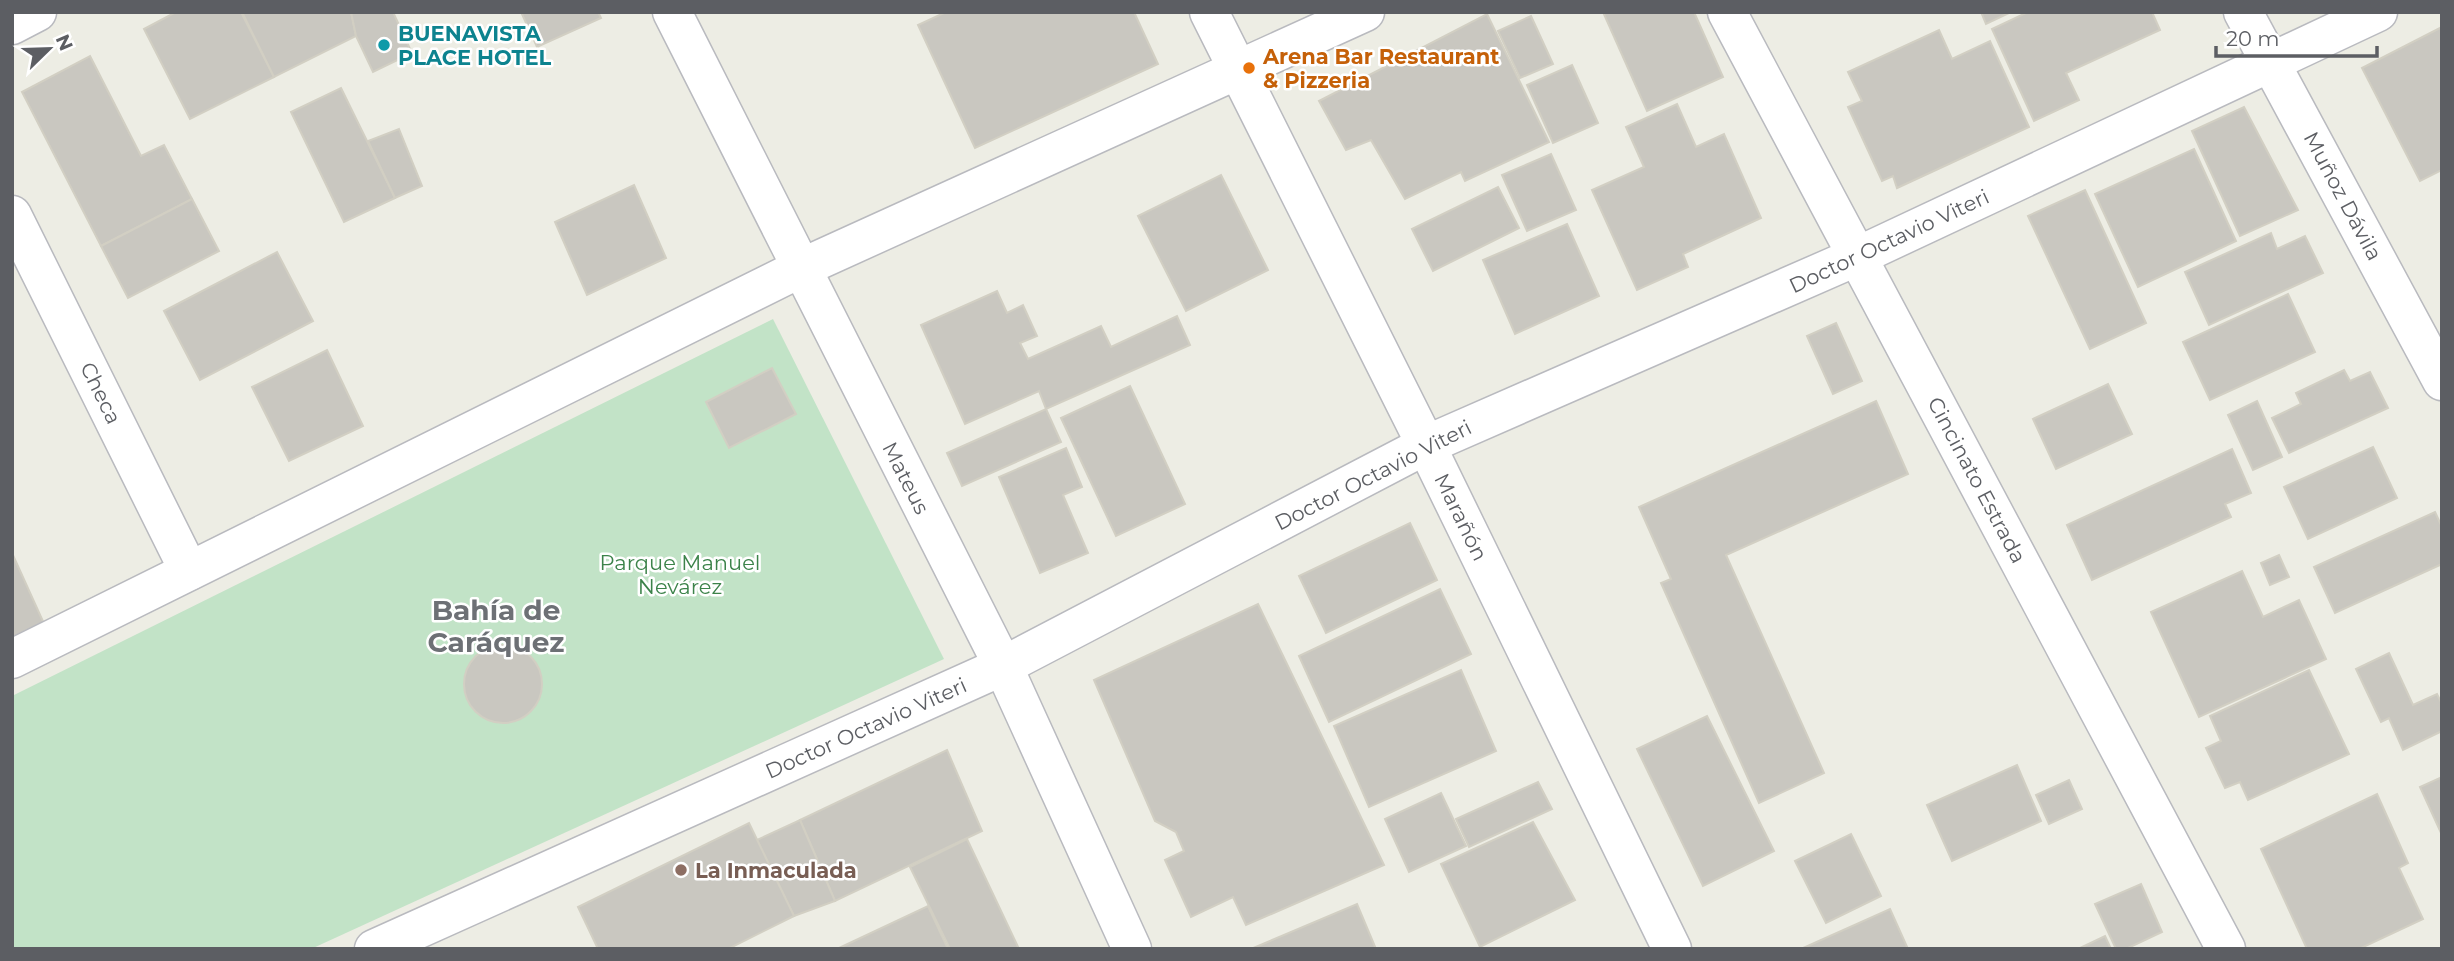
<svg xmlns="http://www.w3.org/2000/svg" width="2454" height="961" font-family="Montserrat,sans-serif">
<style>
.green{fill:#c2e3c7}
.building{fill:#c9c7c0;stroke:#d2cfc3;stroke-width:2}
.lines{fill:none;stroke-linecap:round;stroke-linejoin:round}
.minor-casing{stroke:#b9babf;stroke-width:41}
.minor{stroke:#fff;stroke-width:38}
.culture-dot{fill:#0f9aa8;stroke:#fff;stroke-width:2.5}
.food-dot{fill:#e8710a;stroke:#fff;stroke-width:2.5}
.education-dot{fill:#8d6e63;stroke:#fff;stroke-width:2.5}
.labels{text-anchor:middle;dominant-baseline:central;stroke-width:5;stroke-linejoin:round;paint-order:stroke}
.culture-label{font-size:21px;font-weight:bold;fill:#0d838f;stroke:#fff;text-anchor:start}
.food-label{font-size:21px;font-weight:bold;fill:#c56008;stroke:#fff;text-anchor:start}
.street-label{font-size:21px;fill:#5c5e63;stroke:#fff}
.park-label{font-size:21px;fill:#3c834a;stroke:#fff}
.education-label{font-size:21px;font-weight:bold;fill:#785e54;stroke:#fff;text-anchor:start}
.district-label{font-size:28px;font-weight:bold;fill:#6d7075;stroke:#fff}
</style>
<rect width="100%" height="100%" fill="#edede4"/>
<!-- green -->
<polygon class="green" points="773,319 944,659 311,949 12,949 12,696"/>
<!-- building -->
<g class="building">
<polygon points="176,12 241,12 274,77 190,119 144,29"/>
<polygon points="242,12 351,12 356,36 274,77"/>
<polygon points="351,12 393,12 412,53 373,72 356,36"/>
<polygon points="521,12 598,12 601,18 537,47"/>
<polygon points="946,12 1134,12 1158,64 975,148 918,25"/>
<polygon points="1603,12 1694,12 1723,77 1647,111"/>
<polygon points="1981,12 2011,12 1986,24"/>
<polygon points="2028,12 2152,12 2160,30 2066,73 2079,100 2034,121 1992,29"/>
<polygon points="1487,14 1549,142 1465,181 1461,172 1405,199 1371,140 1346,150 1319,101"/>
<polygon points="1531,16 1553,64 1520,78 1498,31"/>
<polygon points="2442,27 2442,170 2420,181 2362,68"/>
<polygon points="1939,30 1952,59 1990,41 2029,127 1897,188 1893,176 1882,181 1848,107 1862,101 1848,72"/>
<polygon points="90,56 141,156 164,145 192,199 101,246 22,92"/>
<polygon points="1572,65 1598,123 1553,143 1527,85"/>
<polygon points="341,88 395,198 344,222 291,112"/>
<polygon points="1677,104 1696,147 1724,134 1761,218 1683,254 1688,267 1637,290 1592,190 1644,167 1626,127"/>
<polygon points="2244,107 2298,210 2240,236 2192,131"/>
<polygon points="399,129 422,186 395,198 368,141"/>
<polygon points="2194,149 2236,241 2138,287 2095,194"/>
<polygon points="1551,154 1576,210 1527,231 1502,175"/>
<polygon points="1221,175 1268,270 1186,311 1138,216"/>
<polygon points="634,185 666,258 587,295 555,222"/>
<polygon points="1498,187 1519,228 1433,271 1412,229"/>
<polygon points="2085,190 2146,323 2090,349 2028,216"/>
<polygon points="192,199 219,251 128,298 101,246"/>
<polygon points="1567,224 1599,296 1515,334 1483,260"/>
<polygon points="2271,233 2277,249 2305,236 2323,273 2209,325 2185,272"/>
<polygon points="277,252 313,321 200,380 164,311"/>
<polygon points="997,291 1007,313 1023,305 1037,336 1020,343 1028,359 1101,326 1111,347 1177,316 1190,345 1046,409 1039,391 965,424 921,325"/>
<polygon points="2288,294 2315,352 2210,400 2183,342"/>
<polygon points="1836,323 1862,381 1833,394 1807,336"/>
<polygon points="327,350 363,426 289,461 252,387"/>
<polygon points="772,368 796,414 729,448 706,402"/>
<polygon points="2344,370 2350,381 2370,372 2388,408 2289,453 2272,418 2301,404 2296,393"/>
<polygon points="2108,384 2132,434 2056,469 2033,419"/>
<polygon points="1130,386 1185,504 1116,536 1061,418"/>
<polygon points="1876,401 1908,474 1726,555 1824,773 1759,803 1661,583 1671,579 1639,507"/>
<polygon points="2257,401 2282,457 2253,470 2228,415"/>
<polygon points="1046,409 1061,442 962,486 947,453"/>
<polygon points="2373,447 2397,498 2308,539 2284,487"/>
<polygon points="1066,448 1082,487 1063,495 1088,553 1040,573 999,477"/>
<polygon points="2232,449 2251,493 2225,504 2231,517 2092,580 2067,525"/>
<polygon points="2435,512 2442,527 2442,564 2335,613 2314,567"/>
<polygon points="1410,523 1437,580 1326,633 1299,576"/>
<polygon points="12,553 46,628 12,643"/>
<polygon points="2279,555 2289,577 2270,585 2261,563"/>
<polygon points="2242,571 2263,617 2299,600 2326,659 2199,717 2151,612"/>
<polygon points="1440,589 1471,654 1329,722 1299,656"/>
<polygon points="1258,604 1384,865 1246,925 1233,897 1191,917 1165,860 1184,851 1176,832 1155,821 1094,680"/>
<circle cx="503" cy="684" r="39"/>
<polygon points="2389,653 2413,705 2437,694 2442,704 2442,731 2403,750 2389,718 2381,722 2356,669"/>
<polygon points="1461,670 1496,751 1369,807 1334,726"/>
<polygon points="2309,670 2349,754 2248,800 2240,782 2225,788 2206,748 2221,741 2210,716"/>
<polygon points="1707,716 1774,851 1703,886 1637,749"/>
<polygon points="947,750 982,831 835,901 800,820"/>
<polygon points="2017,765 2041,821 1952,861 1927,805"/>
<polygon points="2442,777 2442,835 2420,787"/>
<polygon points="2069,780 2082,809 2049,824 2036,795"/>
<polygon points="1538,782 1552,809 1469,847 1456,819"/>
<polygon points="1441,793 1466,846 1409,872 1385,819"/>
<polygon points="2377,794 2408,863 2399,868 2423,919 2359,949 2307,949 2261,849"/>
<polygon points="800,820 835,901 794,916 757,840"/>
<polygon points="1533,822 1575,900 1480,947 1441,864"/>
<polygon points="749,823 794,916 728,949 598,949 578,907"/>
<polygon points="1851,834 1881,896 1826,923 1795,861"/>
<polygon points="967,839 1019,949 950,949 910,867"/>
<polygon points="2141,884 2162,932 2126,949 2116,949 2095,904"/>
<polygon points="1357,904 1376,949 1251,949"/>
<polygon points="928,906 948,949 837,949"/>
<polygon points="1890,909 1908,949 1801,949"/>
<polygon points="2105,936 2111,949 2078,949"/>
</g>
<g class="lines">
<defs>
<g id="minor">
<polyline points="672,12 1003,666 1132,949"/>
<polyline points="1209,12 1426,445 1672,949"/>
<polyline points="1727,12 2226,949"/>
<polyline points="2243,12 2442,381"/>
<polyline points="12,25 37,12"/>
<polyline points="12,215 189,571"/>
<polyline points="12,659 799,269 1365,12"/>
<polyline points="374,949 1003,666 1426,445 1858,256 2378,12"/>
</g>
</defs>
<!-- minor casing -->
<use href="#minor" class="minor-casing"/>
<!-- minor -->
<use href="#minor" class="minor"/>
</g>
<!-- markers -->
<circle class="culture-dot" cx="384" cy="45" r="7"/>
<circle class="food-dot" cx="1249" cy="68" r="7"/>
<circle class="education-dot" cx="681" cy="870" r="7"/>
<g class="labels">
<!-- culture labels -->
<g class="culture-label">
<text x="398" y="33">BUENAVISTA<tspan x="398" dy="24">PLACE HOTEL</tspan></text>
</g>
<!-- food labels -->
<g class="food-label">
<text x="1263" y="56">Arena Bar Restaurant<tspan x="1263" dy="24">&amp; Pizzeria</tspan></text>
</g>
<!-- street labels -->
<g class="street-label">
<text transform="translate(2343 196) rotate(62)">Muñoz Dávila</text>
<text transform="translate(1889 241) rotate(-25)">Doctor Octavio Viteri</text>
<text transform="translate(101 393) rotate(64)">Checa</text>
<text transform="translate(1373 475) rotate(-27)">Doctor Octavio Viteri</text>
<text transform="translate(906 478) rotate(63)">Mateus</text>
<text transform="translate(1977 480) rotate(62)">Cincinato Estrada</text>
<text transform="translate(1461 517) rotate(64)">Marañón</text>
<text transform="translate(866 728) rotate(-24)">Doctor Octavio Viteri</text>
</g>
<!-- park labels -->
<g class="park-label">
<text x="680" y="562">Parque Manuel<tspan x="680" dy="24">Nevárez</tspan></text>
</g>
<!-- education labels -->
<g class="education-label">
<text x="695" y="870">La Inmaculada</text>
</g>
<!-- district labels -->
<g class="district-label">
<text x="496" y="610">Bahía de<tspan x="496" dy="32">Caráquez</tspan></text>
</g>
</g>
<!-- border -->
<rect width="2454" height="961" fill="none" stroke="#5c5e63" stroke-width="28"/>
<!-- north arrow -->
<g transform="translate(49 49) rotate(67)" stroke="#ffffff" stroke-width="5" paint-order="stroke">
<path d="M0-5L12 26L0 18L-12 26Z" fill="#5c5e63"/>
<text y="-10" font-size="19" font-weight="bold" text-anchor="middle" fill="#5c5e63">N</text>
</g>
<!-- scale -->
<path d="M2216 46v10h161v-10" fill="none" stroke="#5c5e63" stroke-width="3.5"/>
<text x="2226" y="46" font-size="21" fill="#5c5e63" stroke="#ffffff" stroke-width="5" paint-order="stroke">20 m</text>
</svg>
